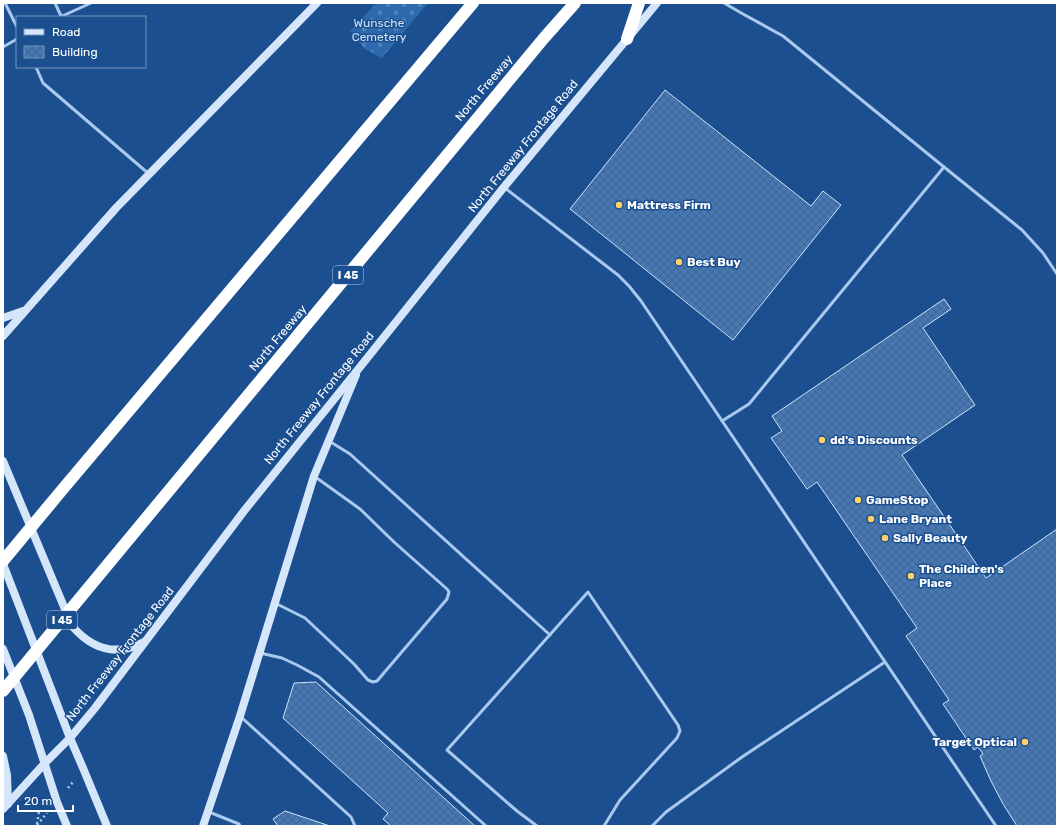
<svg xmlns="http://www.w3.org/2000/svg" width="1060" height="829" font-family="Rubik,sans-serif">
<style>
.cemetery{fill:url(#cemetery-stones)}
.building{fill:url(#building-cross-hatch);stroke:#cfe3fa}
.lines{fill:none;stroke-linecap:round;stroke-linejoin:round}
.path{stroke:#a9c9ee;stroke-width:2.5;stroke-dasharray:2 3;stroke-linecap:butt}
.service{stroke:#a9c9ee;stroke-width:3}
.secondary{stroke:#d6e6fa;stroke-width:8}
.motorway{stroke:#fff;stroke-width:12}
.poi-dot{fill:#ffd166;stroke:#1b4f8f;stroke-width:1.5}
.labels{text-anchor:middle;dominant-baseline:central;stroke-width:3;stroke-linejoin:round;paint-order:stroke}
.shield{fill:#1b4f8f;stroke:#bbcadd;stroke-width:1}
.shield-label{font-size:11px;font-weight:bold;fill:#fff}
.park-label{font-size:12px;fill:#cfe3fa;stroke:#1b4f8f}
.street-label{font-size:12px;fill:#fff;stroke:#1b4f8f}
.poi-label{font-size:12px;font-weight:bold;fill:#fff;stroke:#1b4f8f;text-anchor:start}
</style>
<defs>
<pattern id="cemetery-stones" width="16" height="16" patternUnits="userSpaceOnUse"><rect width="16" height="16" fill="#2e69ad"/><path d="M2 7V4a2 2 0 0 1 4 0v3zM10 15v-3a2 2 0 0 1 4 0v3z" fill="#4d80b9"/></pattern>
<pattern id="building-cross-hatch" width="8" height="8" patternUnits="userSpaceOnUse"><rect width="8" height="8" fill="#4478b7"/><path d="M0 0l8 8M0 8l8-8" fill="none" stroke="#486282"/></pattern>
</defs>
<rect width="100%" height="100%" fill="#1b4f8f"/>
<!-- cemetery -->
<polygon class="cemetery" points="376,3 428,3 382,58 365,49 350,31"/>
<!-- building -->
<g class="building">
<polygon points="665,90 811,206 823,191 841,205 733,340 570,209"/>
<polygon points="944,299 951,309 923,328 975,405 902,455 986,578 1057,529 1057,826 1017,826 1003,804 991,781 980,756 983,754 978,747 974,750 943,704 949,700 906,636 917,628 817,482 807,489 771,438 782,431 772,416"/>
<polygon points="316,682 475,826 391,826 383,819 388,813 283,718 294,683"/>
<polygon points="285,811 330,826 278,826 273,819"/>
</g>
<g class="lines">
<!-- path -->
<g class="path">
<polyline points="68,788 73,782"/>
<polyline points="37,824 39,811"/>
<polyline points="37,825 47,813"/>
</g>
<!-- service -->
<g class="service">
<polyline points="5,3 17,27"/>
<polyline points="55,3 61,16"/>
<polyline points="724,3 743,14 783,36 944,167 1022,230 1043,253 1057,274"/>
<polyline points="60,17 91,3"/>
<polyline points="3,47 17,39"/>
<polyline points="36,67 43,83 149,174"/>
<polyline points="505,188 618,275 629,286 641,301 996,826"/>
<polyline points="722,421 749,404 944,167"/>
<polyline points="329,441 350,454 550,635"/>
<polyline points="275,603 305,618 354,664 368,680 373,682 377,681 447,599 449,592 447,589 394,542 360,509 314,476"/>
<polyline points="260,653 282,658 297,665 319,677 486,826"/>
<polyline points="241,717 351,817 355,826"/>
<polyline points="209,812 239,824 240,826"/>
<polyline points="537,826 517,811 447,750 588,592 678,725 680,731 677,738 620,800 604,826"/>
<polyline points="652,826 666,812 742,757 885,662"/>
</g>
<!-- secondary -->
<g class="secondary">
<polyline points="3,318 23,311"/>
<polyline points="3,336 116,208 317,3"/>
<path d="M3 461 72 626C92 649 116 657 144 642"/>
<polyline points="3,564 70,738 83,768 107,826"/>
<polyline points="3,649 29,715 57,802 67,826"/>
<polyline points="3,756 7,775 8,804"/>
<polyline points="3,809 45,763 70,738 95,708 244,511 360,367 504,187 657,3"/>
<polyline points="203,826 240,716 314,476 356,375"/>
</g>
<!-- motorway -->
<g class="motorway">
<polyline points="627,39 639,3"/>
<polyline points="3,561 62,490 473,3"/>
<polyline points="3,691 544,38 575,3"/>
</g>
</g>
<!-- markers -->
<g class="poi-dot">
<circle cx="619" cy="205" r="4"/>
<circle cx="679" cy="262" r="4"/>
<circle cx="822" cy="440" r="4"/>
<circle cx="858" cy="500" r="4"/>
<circle cx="871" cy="519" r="4"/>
<circle cx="885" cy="538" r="4"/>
<circle cx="911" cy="576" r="4"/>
<circle cx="1025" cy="742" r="4"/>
</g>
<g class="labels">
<!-- shield labels -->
<g class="shield">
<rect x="333" y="266" width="30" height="18" rx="3"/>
<rect x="47" y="611" width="30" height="18" rx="3"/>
</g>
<g class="shield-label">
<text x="348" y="275">I 45</text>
<text x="62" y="620">I 45</text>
</g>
<!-- park labels -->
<g class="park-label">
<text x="379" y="23">Wunsche<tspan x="379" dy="14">Cemetery</tspan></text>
</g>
<!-- street labels -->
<g class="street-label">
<text transform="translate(484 88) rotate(-50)">North Freeway</text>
<text transform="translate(523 146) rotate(-51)">North Freeway Frontage Road</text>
<text transform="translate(278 338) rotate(-50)">North Freeway</text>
<text transform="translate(319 398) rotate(-51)">North Freeway Frontage Road</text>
<text transform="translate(120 654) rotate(-52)">North Freeway Frontage Road</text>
</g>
<!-- poi labels -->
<g class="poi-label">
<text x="627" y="205">Mattress Firm</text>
<text x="687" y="262">Best Buy</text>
<text x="830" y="440">dd's Discounts</text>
<text x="866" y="500">GameStop</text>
<text x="879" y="519">Lane Bryant</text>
<text x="893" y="538">Sally Beauty</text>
<text x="919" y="569">The Children's<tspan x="919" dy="14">Place</tspan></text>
<text x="1017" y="742" text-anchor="end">Target Optical</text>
</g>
</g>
<!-- border -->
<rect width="1060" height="829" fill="none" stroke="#ffffff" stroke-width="8"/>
<!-- legend -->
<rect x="16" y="16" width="130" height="52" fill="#1b4f8f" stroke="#7695bc"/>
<rect x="24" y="29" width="20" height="6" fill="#d6e6fa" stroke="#7695bc"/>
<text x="52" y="36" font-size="12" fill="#ffffff">Road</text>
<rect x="24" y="46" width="20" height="12" fill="url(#building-cross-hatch)" stroke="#7695bc"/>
<text x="52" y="56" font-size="12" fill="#ffffff">Building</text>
<!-- scale -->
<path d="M18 805v6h55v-6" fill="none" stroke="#ffffff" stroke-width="2"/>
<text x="24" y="805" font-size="12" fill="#ffffff" stroke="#1b4f8f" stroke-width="3" paint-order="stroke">20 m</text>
</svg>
